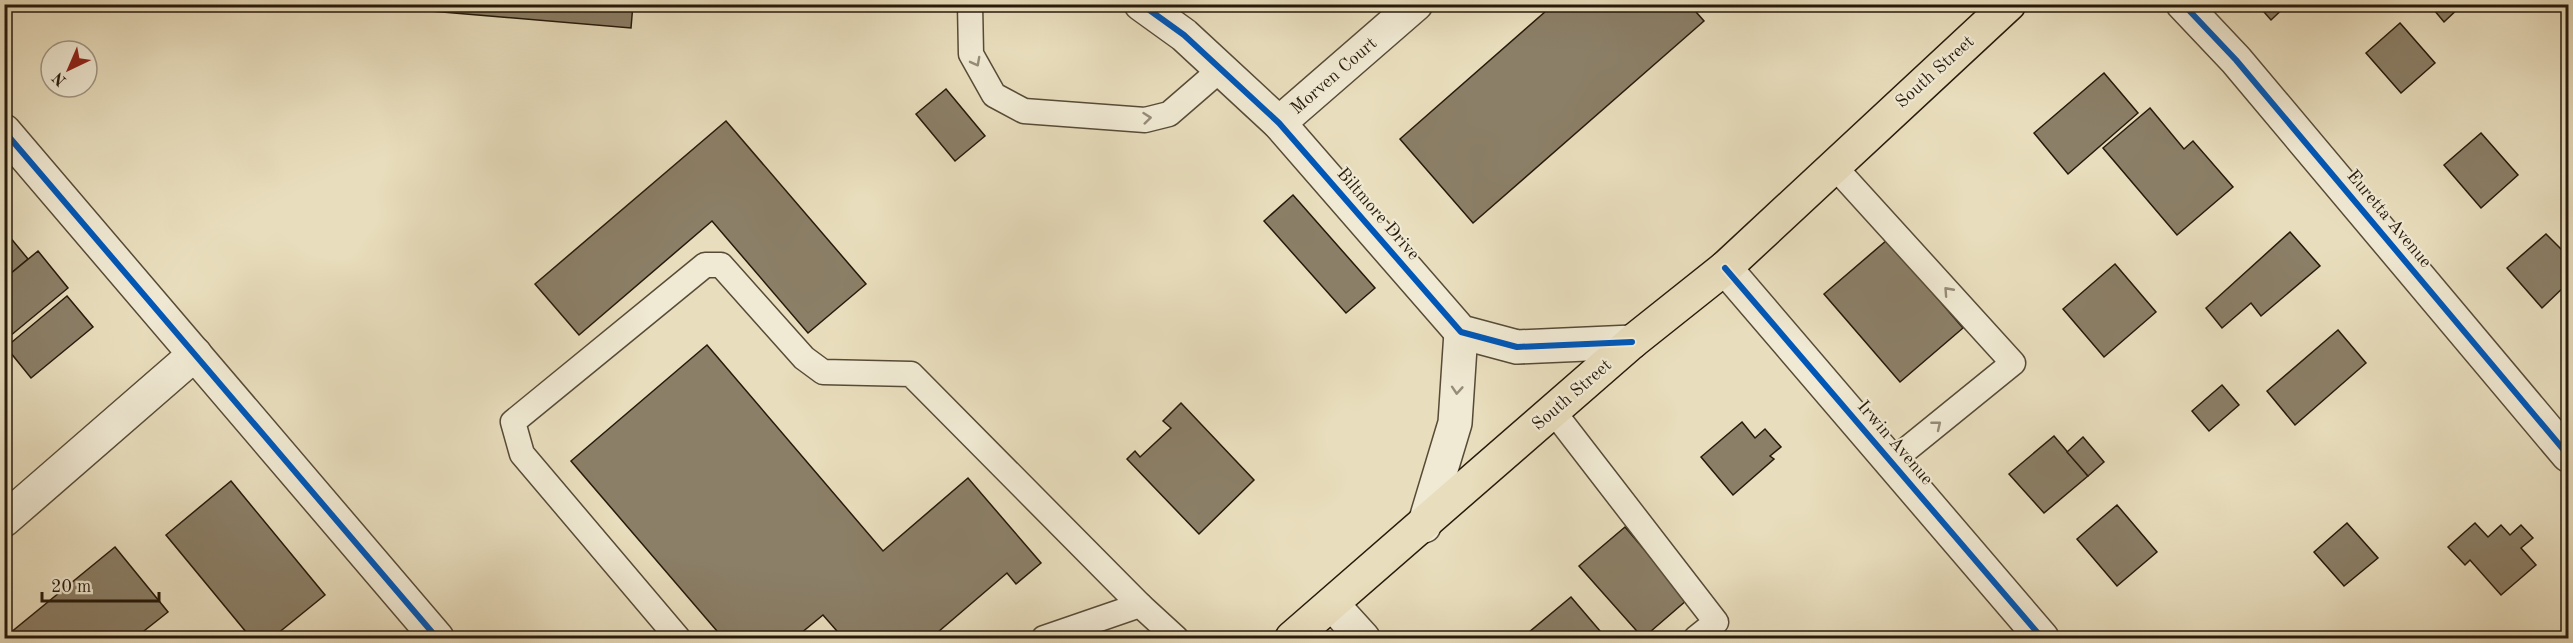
<svg xmlns="http://www.w3.org/2000/svg" width="2573" height="643" font-family="'Old Standard TT',serif">
<style>
.building{fill:#8b7f67;stroke:#271a0b;stroke-width:1.5}
.lines{fill:none;stroke-linecap:round;stroke-linejoin:round}
.service-casing{stroke:#574b37;stroke-width:27}
.minor-casing{stroke:#574b37;stroke-width:36}
.primary-casing{stroke:#271a0b;stroke-width:36}
.service{stroke:#f0e9d3;stroke-width:24}
.minor{stroke:#f0e9d3;stroke-width:33}
.primary{stroke:#e8ddbc;stroke-width:33}
.cycleway-casing{stroke:#f0e9d3;stroke-width:10}
.cycleway{stroke:#0057b8;stroke-width:6}
.oneway{stroke:#968c79}
.labels{text-anchor:middle;dominant-baseline:central;stroke-width:4.5;stroke-linejoin:round;paint-order:stroke}
.street-label{font-size:18px;fill:#271a0b;stroke:#f0e9d3}
</style>
<rect width="100%" height="100%" fill="#e8ddbc"/>
<filter id="stains"><feTurbulence type="fractalNoise" baseFrequency=".00333" numOctaves="4"/><feColorMatrix values="0 0 0 0 .2 0 0 0 0 .09 0 0 0 0 .02 0 0 0 .5 -.17"/></filter>
<radialGradient id="worn" r=".72"><stop offset=".6" stop-color="#630" stop-opacity="0"/><stop offset="1" stop-color="#630" stop-opacity=".3"/></radialGradient>
<!-- building -->
<g class="building">
<polygon points="408,4 633,4 631,28 407,9"/>
<polygon points="1554,4 1689,4 1704,21 1473,223 1400,139"/>
<polygon points="2257,4 2288,4 2271,20"/>
<polygon points="2429,4 2463,4 2444,22"/>
<polygon points="2400,23 2435,63 2401,93 2366,53"/>
<polygon points="2104,73 2138,113 2068,174 2034,133"/>
<polygon points="946,89 985,136 955,161 916,114"/>
<polygon points="2150,108 2184,149 2193,141 2233,187 2177,235 2103,148"/>
<polygon points="726,121 866,284 808,333 712,221 579,335 535,284"/>
<polygon points="2481,133 2518,175 2481,208 2444,165"/>
<polygon points="1293,195 1375,288 1346,313 1264,221"/>
<polygon points="4,230 28,259 4,279"/>
<polygon points="2290,232 2320,266 2261,316 2251,303 2222,328 2206,308"/>
<polygon points="2546,234 2568,256 2568,283 2542,308 2507,268"/>
<polygon points="1887,240 1963,328 1900,382 1824,294"/>
<polygon points="38,251 68,288 4,341 4,279"/>
<polygon points="2115,264 2156,312 2104,357 2063,309"/>
<polygon points="67,296 93,327 31,378 6,347"/>
<polygon points="2338,330 2366,363 2295,425 2267,391"/>
<polygon points="707,345 883,551 968,478 1041,563 1016,584 1007,573 931,638 843,638 823,615 795,638 723,638 571,461"/>
<polygon points="2222,385 2239,405 2209,431 2192,411"/>
<polygon points="1181,403 1254,480 1199,534 1127,459 1135,451 1140,457 1171,428 1163,421"/>
<polygon points="1742,422 1755,438 1765,429 1781,447 1770,456 1774,459 1733,495 1701,457"/>
<polygon points="2054,436 2088,476 2044,513 2009,474"/>
<polygon points="2083,437 2104,462 2088,476 2067,452"/>
<polygon points="231,481 325,595 272,638 251,638 166,535"/>
<polygon points="2117,505 2157,552 2117,586 2077,539"/>
<polygon points="2347,523 2378,558 2344,586 2314,552"/>
<polygon points="2475,523 2488,537 2501,525 2510,535 2521,525 2533,538 2521,548 2536,565 2501,595 2470,560 2465,565 2448,547"/>
<polygon points="1625,527 1687,600 1643,638 1579,566"/>
<polygon points="115,547 168,612 135,638 4,638"/>
<polygon points="1571,597 1606,638 1522,638"/>
</g>
<g class="lines">
<defs>
<g id="service">
<polyline points="970,4 971,54 994,95 1024,111 1145,120 1169,114 1221,69"/>
<polyline points="1833,165 2013,363 1891,462"/>
<polyline points="1553,411 1716,622 1696,638"/>
<polyline points="678,638 522,454 513,422 705,265 721,265 804,358 823,372 911,374 1140,605"/>
<polyline points="1044,638 1140,605 1176,638"/>
</g>
<g id="minor">
<polyline points="1141,4 1184,35 1279,123 1461,332 1517,347 1632,342"/>
<polyline points="2183,4 2236,60 2568,455"/>
<polyline points="1279,123 1416,4"/>
<polyline points="4,131 437,638"/>
<polyline points="1725,268 2042,638"/>
<polyline points="4,520 195,354"/>
<polyline points="1424,526 1455,423 1461,332"/>
<polyline points="1333,605 1363,638"/>
</g>
<polyline id="primary" points="1292,638 1632,342 1725,268 2009,4"/>
</defs>
<!-- service casing -->
<use href="#service" class="service-casing"/>
<!-- minor casing -->
<use href="#minor" class="minor-casing"/>
<!-- primary casing -->
<use href="#primary" class="primary-casing"/>
<!-- service -->
<use href="#service" class="service"/>
<!-- minor -->
<use href="#minor" class="minor"/>
<!-- primary -->
<use href="#primary" class="primary"/>
<defs>
<g id="cycleway">
<polyline points="1141,4 1184,35 1279,123 1461,332 1517,347 1632,342"/>
<polyline points="2183,4 2236,60 2568,455"/>
<polyline points="4,131 437,638"/>
<polyline points="1725,268 2042,638"/>
</g>
</defs>
<!-- cycleway casing -->
<use href="#cycleway" class="cycleway-casing"/>
<!-- cycleway -->
<use href="#cycleway" class="cycleway"/>
</g>
<!-- one-way arrows -->
<defs><path id="oneway-chevron" d="M-2-3.5L2.5 0L-2 3.5" fill="none" stroke-width="1.6" stroke-linecap="round" stroke-linejoin="round" transform="scale(1.5)"/></defs>
<g class="oneway">
<use href="#oneway-chevron" transform="translate(976 62) rotate(62)"/>
<use href="#oneway-chevron" transform="translate(1147 118) rotate(-6)"/>
<use href="#oneway-chevron" transform="translate(1948 291) rotate(-132)"/>
<use href="#oneway-chevron" transform="translate(1457 390) rotate(94)"/>
<use href="#oneway-chevron" transform="translate(1937 425) rotate(-39)"/>
</g>
<g class="labels">
<!-- street labels -->
<g class="street-label">
<text transform="translate(1935 72) rotate(-42)">South Street</text>
<text transform="translate(1334 76) rotate(-41)">Morven Court</text>
<text transform="translate(1378 214) rotate(49)">Biltmore Drive</text>
<text transform="translate(2389 219) rotate(50)">Euretta Avenue</text>
<text transform="translate(1572 395) rotate(-41)">South Street</text>
<text transform="translate(1895 443) rotate(49)">Irwin Avenue</text>
</g>
</g>
<!-- margin -->
<rect width="2573" height="643" fill="none" stroke="#e8ddbc" stroke-width="24"/>
<rect x="6" y="6" width="2561" height="631" fill="none" stroke="#271a0b" stroke-width="3"/>
<rect x="12" y="12" width="2549" height="619" fill="none" stroke="#271a0b" stroke-width="1.5"/>
<!-- north arrow -->
<g transform="translate(69 69) rotate(224)"><circle r="28" fill="#f0e9d3" stroke="#a09683" stroke-width="1.5"/>
<path d="M0-4.5L10 22L0 15L-10 22Z" fill="#8f2418"/>
<text y="-9" font-size="16" font-weight="bold" text-anchor="middle" fill="#271a0b">N</text>
</g>
<!-- scale -->
<path d="M42 592v9h117v-9" fill="none" stroke="#271a0b" stroke-width="3"/>
<text x="51" y="592" font-size="18" fill="#271a0b" stroke="#f0e9d3" stroke-width="4.5" paint-order="stroke">20 m</text>
<rect width="100%" height="100%" filter="url(#stains)"/>
<rect width="100%" height="100%" fill="url(#worn)"/>
</svg>
